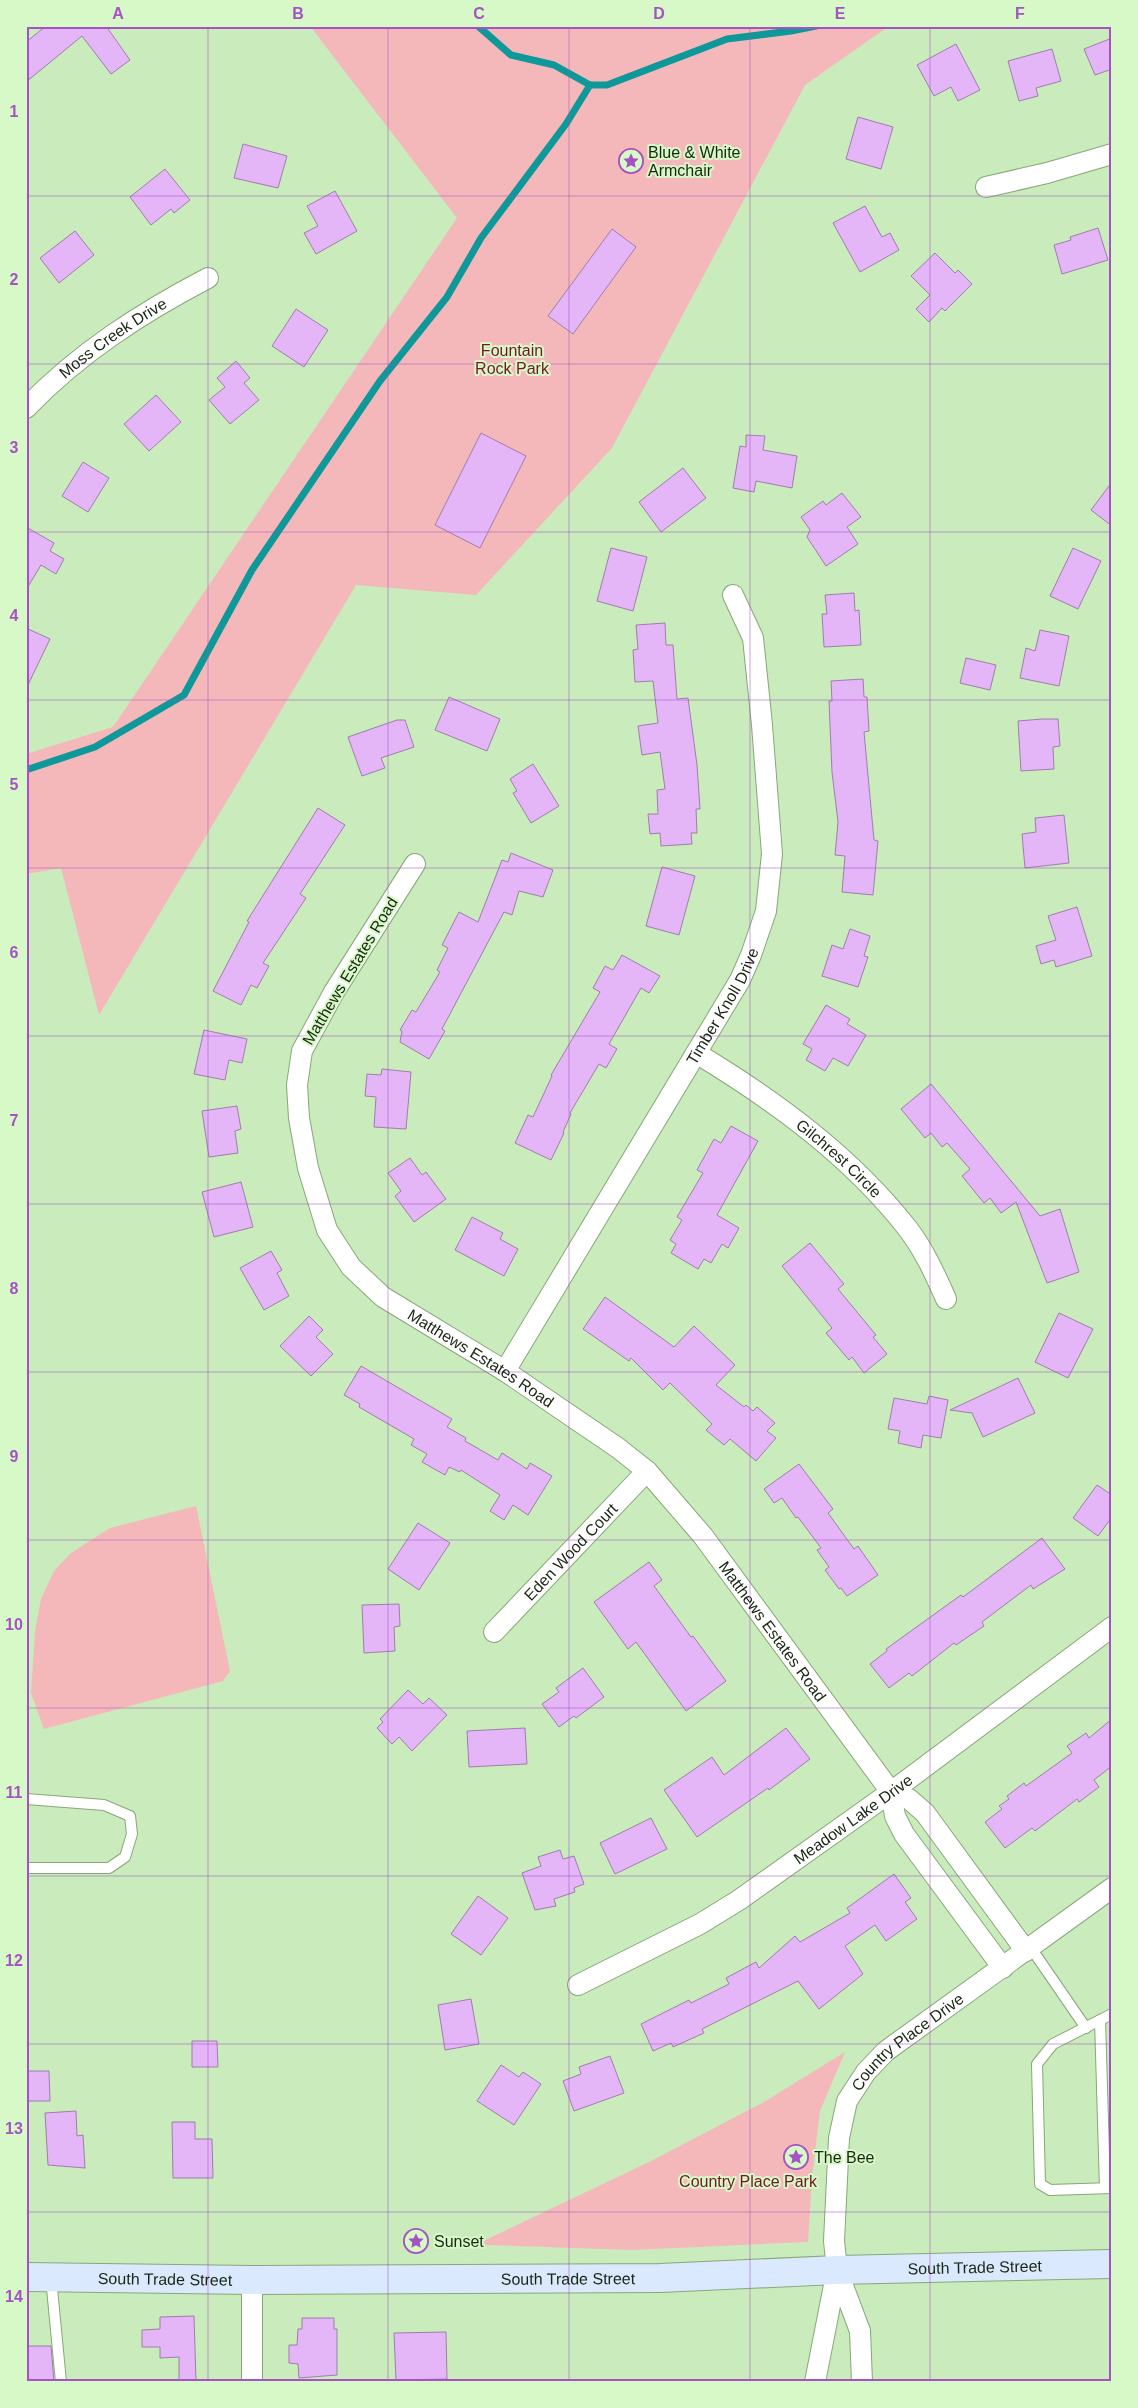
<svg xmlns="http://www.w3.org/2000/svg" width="1138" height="2408" font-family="Arial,sans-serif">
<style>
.green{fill:#f5b8ba}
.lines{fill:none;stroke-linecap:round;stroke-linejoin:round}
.stream{stroke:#0f9899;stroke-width:7}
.building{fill:#e4b5f7;stroke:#9e7fab}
.lane-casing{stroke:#88a77a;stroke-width:12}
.street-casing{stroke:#88a77a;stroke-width:22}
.secondary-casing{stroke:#88a77a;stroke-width:30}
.lane{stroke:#fff;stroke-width:10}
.street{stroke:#fff;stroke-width:20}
.secondary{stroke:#dae9fe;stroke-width:28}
.grid{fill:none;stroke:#a553c2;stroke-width:1;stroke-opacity:0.55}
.labels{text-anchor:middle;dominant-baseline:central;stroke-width:4;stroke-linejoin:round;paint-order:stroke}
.poi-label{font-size:16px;fill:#1a2614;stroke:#d7f9c8;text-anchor:start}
.street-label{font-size:16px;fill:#1a2614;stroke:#d7f9c8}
.park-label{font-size:16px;fill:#741628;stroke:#d7f9c8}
.neatline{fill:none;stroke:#a553c2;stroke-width:2}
.grid-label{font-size:16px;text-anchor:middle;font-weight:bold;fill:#a553c2}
</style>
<rect width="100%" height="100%" fill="#caebbb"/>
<!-- green -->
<g class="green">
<polygon points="310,26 889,26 805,85 612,448 476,595 356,585 99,1015 61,868 26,874 26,754 113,727 457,218"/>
<polygon points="196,1506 230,1671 223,1681 44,1729 31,1693 35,1631 41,1599 54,1571 71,1553 110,1528"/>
<polygon points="845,2052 820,2111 812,2177 808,2242 632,2250 488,2245 471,2247 651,2161 764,2102"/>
</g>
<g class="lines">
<!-- stream -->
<g class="stream">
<polyline points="478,26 511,55 554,65 590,85 607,85 727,39 791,31 816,26"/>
<polyline points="26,770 95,747 184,695 252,570 380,381 447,297 481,238 566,124 590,85"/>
</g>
</g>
<!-- building -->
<g class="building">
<polygon points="46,26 106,26 130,60 111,74 82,36 26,82 26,42"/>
<polygon points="1112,38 1112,69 1095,75 1084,49"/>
<polygon points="956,44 980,90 958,101 951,87 934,96 917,65"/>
<polygon points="1052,49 1061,81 1036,88 1038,96 1019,101 1008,61"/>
<polygon points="858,117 893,127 881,169 846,159"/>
<polygon points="243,144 287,156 278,188 234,178"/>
<polygon points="165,169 190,200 174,213 171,209 151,225 130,197"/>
<polygon points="335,191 357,231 316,254 304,233 318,226 307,206"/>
<polygon points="865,206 882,237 890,233 899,250 860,272 833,223"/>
<polygon points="1098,228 1108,260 1062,274 1054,245 1071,240 1070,237"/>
<polygon points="612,229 636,247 573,334 548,316"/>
<polygon points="75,231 94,255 59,283 40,258"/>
<polygon points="935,253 955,273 958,270 972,284 945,311 942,308 929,322 916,309 930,295 911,276"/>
<polygon points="296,309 328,330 304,367 272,346"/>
<polygon points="236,361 250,378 244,383 259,400 230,424 209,400 225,387 217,378"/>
<polygon points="156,395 181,422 149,451 124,424"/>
<polygon points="481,433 526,456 480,548 435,525"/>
<polygon points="746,435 765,436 763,450 797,456 792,488 756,481 754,492 733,488 740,446 746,447"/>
<polygon points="83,462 109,478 88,512 62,496"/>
<polygon points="683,468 706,498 661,532 639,502"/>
<polygon points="1112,482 1112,526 1091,510"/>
<polygon points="842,493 861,517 847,527 858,544 826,566 807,537 810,530 801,517 823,501 826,505"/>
<polygon points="26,527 54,543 50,551 64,559 56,574 41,565 26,590"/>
<polygon points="611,548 647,557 633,611 597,601"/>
<polygon points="1073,548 1101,561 1078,609 1050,596"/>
<polygon points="854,593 855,611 859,610 861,645 824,647 822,614 827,614 825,595"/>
<polygon points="665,623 666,645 673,645 677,699 688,698 697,765 700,809 696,809 697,833 691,833 692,844 661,846 660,833 650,834 648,814 658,814 657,790 665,789 660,752 642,755 638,726 658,723 653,681 635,682 633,650 638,649 636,625"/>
<polygon points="26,628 50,639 26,689"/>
<polygon points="1040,630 1069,636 1059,686 1020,678 1026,648 1035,651"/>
<polygon points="966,658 996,665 990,690 960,683"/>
<polygon points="863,679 864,697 867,697 869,731 864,732 874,840 878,841 873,895 842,892 845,856 835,855 838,822 832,772 829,701 832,701 831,681"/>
<polygon points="449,697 500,719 487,751 435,730"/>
<polygon points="1042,719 1058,719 1060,746 1053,747 1054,769 1021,771 1018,721"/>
<polygon points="397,720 405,720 414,747 381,758 385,768 362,776 348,737"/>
<polygon points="533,764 559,806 531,823 513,793 517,791 510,779"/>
<polygon points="318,808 345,825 300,894 306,898 263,963 269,966 257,988 251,985 241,1005 213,991 249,922 247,921"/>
<polygon points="1064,815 1069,863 1025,868 1022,834 1036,832 1035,818"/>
<polygon points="511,853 553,870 543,897 519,891 512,915 504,912 442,1029 445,1031 429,1059 400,1042 402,1031 400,1030 412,1010 416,1012 440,972 437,970 448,948 442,945 459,912 478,922 502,860 508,862"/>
<polygon points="662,867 695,876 679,935 646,926"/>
<polygon points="1077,907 1092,956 1056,967 1054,960 1041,964 1036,946 1056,940 1048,916"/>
<polygon points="850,929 870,936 864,956 868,957 858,987 822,976 832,945 843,949"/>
<polygon points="622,955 660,976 649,993 641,988 609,1044 617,1049 606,1068 599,1064 570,1113 571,1114 563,1132 564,1133 551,1160 515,1143 528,1115 533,1117 552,1076 551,1075 600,992 593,988 605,966 613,970"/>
<polygon points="826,1005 850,1019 847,1024 866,1035 848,1066 833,1058 825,1071 806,1060 812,1049 803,1044"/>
<polygon points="204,1030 247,1039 242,1063 229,1060 225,1080 194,1074"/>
<polygon points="382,1069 411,1072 406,1129 374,1127 376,1097 365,1096 367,1074 381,1075"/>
<polygon points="931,1084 1040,1216 1060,1209 1079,1272 1047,1283 1016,1202 1001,1213 990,1198 984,1203 962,1176 970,1169 947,1143 942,1147 931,1133 925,1138 901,1109"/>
<polygon points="237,1106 241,1129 235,1131 238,1153 209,1157 202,1111"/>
<polygon points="731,1126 758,1141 717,1215 739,1228 728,1248 722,1244 711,1263 704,1259 698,1269 671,1253 676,1244 670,1240 682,1220 677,1217 703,1173 697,1170 714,1139 721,1143"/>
<polygon points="410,1158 422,1175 426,1172 446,1199 414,1222 395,1196 401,1191 388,1173"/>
<polygon points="241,1182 253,1227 214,1237 202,1192"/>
<polygon points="472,1217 503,1233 500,1239 518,1249 504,1276 455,1250"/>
<polygon points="810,1243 844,1284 838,1289 876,1335 873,1337 887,1354 864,1373 852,1357 849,1360 826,1333 832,1328 782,1266"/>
<polygon points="271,1251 282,1270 277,1273 289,1296 264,1310 240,1268"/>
<polygon points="605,1297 674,1347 694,1326 735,1365 716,1385 744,1407 746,1405 753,1411 757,1407 775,1423 767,1431 776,1438 756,1461 730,1439 724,1445 706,1430 712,1424 670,1383 663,1390 631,1358 629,1361 583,1329"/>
<polygon points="1059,1313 1093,1329 1068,1378 1035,1362"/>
<polygon points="309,1316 323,1330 316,1337 333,1354 311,1376 280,1346"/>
<polygon points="361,1366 452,1419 447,1427 466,1438 465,1441 498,1460 502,1453 527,1469 530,1463 552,1476 528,1515 513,1505 504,1520 490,1511 500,1495 461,1470 460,1472 449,1467 445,1475 422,1462 427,1454 411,1445 414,1439 359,1407 360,1404 344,1395"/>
<polygon points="1018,1378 1035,1413 983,1437 972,1413 950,1410"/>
<polygon points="929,1396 948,1400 941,1438 923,1435 921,1448 898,1443 900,1431 888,1429 894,1398 927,1404"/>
<polygon points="799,1464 833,1509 828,1513 854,1549 858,1546 878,1575 847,1596 841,1588 839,1589 825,1570 829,1567 817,1550 821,1548 798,1517 796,1518 782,1498 774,1503 764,1489"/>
<polygon points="1097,1485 1112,1495 1112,1517 1098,1536 1073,1518"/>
<polygon points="418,1523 450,1543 419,1590 388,1569"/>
<polygon points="1042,1538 1065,1569 1033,1589 1031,1585 982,1622 984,1626 956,1645 954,1643 912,1676 909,1673 889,1688 870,1664 887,1651 886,1649 961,1595 963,1597"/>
<polygon points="649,1562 662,1580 654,1586 691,1637 693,1636 726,1681 686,1711 636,1642 628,1649 594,1602"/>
<polygon points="399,1604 400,1626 394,1627 395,1651 364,1653 362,1605"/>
<polygon points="583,1668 604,1697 576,1718 574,1716 559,1727 542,1704 559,1692 556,1688"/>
<polygon points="408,1690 423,1704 429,1698 447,1715 412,1751 399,1737 392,1744 377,1728 383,1722 380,1719"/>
<polygon points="1112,1719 1112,1766 1094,1780 1099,1787 1079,1802 1077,1799 1035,1831 1032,1828 1005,1848 985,1822 1002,1809 999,1806 1009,1799 1007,1796 1024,1783 1026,1786 1072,1753 1067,1746 1086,1733 1089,1738"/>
<polygon points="525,1728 527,1764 469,1767 467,1731"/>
<polygon points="786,1728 810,1759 769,1790 768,1788 697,1837 664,1790 712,1757 724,1775"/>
<polygon points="651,1818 667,1849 615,1874 600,1843"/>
<polygon points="560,1850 563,1859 574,1856 584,1884 574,1888 575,1892 554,1899 556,1906 535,1910 522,1873 541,1866 538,1857"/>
<polygon points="894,1874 911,1898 905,1902 917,1919 886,1941 875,1925 845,1946 863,1974 819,2009 798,1981 702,2029 704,2033 673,2047 671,2043 653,2051 641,2024 689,2000 691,2003 729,1984 726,1978 756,1962 759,1968 795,1936 800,1942 850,1913 847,1908"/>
<polygon points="478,1896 508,1918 481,1955 451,1934"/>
<polygon points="471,1999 479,2044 445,2050 438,2005"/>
<polygon points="192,2041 217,2041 218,2067 192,2067"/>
<polygon points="610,2056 624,2093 574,2111 563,2081 581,2074 579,2067"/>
<polygon points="501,2065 519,2077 523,2072 541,2084 514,2125 477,2101"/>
<polygon points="26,2071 49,2071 50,2101 26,2101"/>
<polygon points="76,2111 77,2136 83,2135 85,2168 48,2165 45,2113"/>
<polygon points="172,2122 195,2122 195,2139 212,2139 213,2178 173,2178"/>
<polygon points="194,2316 196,2381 179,2380 179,2357 160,2358 160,2347 142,2347 142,2330 160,2329 160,2317"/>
<polygon points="302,2318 334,2318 334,2329 337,2329 337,2375 299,2378 298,2364 289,2363 289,2345 297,2345 298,2329 302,2329"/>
<polygon points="446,2332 447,2379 396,2380 394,2333"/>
<polygon points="26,2346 51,2346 54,2382 26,2382"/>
</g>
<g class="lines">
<defs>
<g id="lane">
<polyline points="26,1799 104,1805 130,1816 132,1834 125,1857 109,1868 26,1868"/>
<polyline points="1031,1948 1086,2028"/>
<polyline points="1112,2014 1053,2044 1037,2064 1040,2184 1050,2190 1112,2188"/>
<polyline points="1100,2020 1105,2188"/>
<polyline points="51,2278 61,2382"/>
</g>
<g id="street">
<polyline points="986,187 1047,173 1112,154"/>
<path id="s1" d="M26 408C79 353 141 313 208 278"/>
<path id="s2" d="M415 864 334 992 302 1051 297 1085 299 1118 308 1168 327 1230 351 1267 383 1297 505 1371 618 1448 647 1471 703 1536 891 1792 895 1816 904 1834 1003 1968"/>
<path id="s3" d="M696 1053C774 1100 851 1156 908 1229 924 1250 935 1274 946 1299"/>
<path id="s4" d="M505 1371 740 980 751 955 766 911 772 854 762 725 753 638 733 595"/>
<path id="s5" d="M494 1632 647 1471"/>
<polyline points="891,1792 909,1799 925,1813 1026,1951"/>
<path id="s6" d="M578 1985 700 1924 739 1900 891 1792 1112 1627"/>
<polyline points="252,2382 252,2280"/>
<polyline points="815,2382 837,2270"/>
<path id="s7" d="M862 2382 860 2331 837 2270 834 2241 839 2138 847 2101 866 2072 886 2051 1112 1888"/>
</g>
<g id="secondary">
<path id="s8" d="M26 2277 252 2280 660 2278 837 2270 1112 2264"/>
</g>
</defs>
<!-- lane casing -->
<use href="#lane" class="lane-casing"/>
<!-- street casing -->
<use href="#street" class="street-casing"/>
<!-- secondary casing -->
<use href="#secondary" class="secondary-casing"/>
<!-- lane -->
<use href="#lane" class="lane"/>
<!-- street -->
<use href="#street" class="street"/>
<!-- secondary -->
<use href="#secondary" class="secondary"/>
</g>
<!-- grid -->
<path class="grid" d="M208 26V2382M388 26V2382M569 26V2382M750 26V2382M930 26V2382M26 196H1112M26 364H1112M26 532H1112M26 700H1112M26 868H1112M26 1036H1112M26 1204H1112M26 1372H1112M26 1540H1112M26 1708H1112M26 1876H1112M26 2044H1112M26 2212H1112"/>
<!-- icons -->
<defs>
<symbol id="sight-ring" viewBox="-11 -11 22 22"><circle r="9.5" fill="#d7f9c8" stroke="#a553c2" stroke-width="1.5"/><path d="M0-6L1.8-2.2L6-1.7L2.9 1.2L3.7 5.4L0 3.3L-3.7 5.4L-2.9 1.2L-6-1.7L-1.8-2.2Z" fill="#a553c2"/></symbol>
</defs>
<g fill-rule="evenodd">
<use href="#sight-ring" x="617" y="147" width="28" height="28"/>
<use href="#sight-ring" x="782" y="2143" width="28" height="28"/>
<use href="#sight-ring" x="402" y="2227" width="28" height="28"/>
</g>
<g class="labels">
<!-- poi labels -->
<g class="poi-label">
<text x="648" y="152">Blue &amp; White<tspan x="648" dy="18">Armchair</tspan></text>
<text x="814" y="2157">The Bee</text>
<text x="434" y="2241">Sunset</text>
</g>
<!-- street labels -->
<g class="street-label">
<text stroke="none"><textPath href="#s1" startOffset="112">Moss Creek Drive</textPath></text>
<text transform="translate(350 971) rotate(-59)">Matthews Estates Road</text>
<text stroke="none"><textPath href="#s4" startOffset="425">Timber Knoll Drive</textPath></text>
<text stroke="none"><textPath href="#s3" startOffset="178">Gilchrest Circle</textPath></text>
<text stroke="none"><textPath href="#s2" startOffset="605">Matthews Estates Road</textPath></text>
<text stroke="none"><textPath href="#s5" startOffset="111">Eden Wood Court</textPath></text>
<text stroke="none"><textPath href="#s2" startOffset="1010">Matthews Estates Road</textPath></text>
<text stroke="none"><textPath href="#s6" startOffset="322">Meadow Lake Drive</textPath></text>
<text stroke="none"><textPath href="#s7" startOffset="372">Country Place Drive</textPath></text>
<text stroke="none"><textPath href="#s8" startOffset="949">South Trade Street</textPath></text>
<text stroke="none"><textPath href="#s8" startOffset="542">South Trade Street</textPath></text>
<text stroke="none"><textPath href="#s8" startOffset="139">South Trade Street</textPath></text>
</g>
<!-- park labels -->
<g class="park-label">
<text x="512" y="350">Fountain<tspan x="512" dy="18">Rock Park</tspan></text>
<text x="748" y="2181">Country Place Park</text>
</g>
</g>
<!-- border -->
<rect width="1138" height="2408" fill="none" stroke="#d7f9c8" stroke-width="55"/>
<rect x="28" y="28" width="1082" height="2352" class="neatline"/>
<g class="grid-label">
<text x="118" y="19">A</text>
<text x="298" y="19">B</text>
<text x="479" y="19">C</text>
<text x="659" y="19">D</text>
<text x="840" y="19">E</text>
<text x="1020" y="19">F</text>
<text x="14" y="117">1</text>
<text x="14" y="285">2</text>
<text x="14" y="453">3</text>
<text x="14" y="621">4</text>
<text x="14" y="790">5</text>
<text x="14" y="958">6</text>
<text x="14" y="1126">7</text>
<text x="14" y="1294">8</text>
<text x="14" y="1462">9</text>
<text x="14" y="1630">10</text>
<text x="14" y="1798">11</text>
<text x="14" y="1966">12</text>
<text x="14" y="2134">13</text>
<text x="14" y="2302">14</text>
</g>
</svg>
